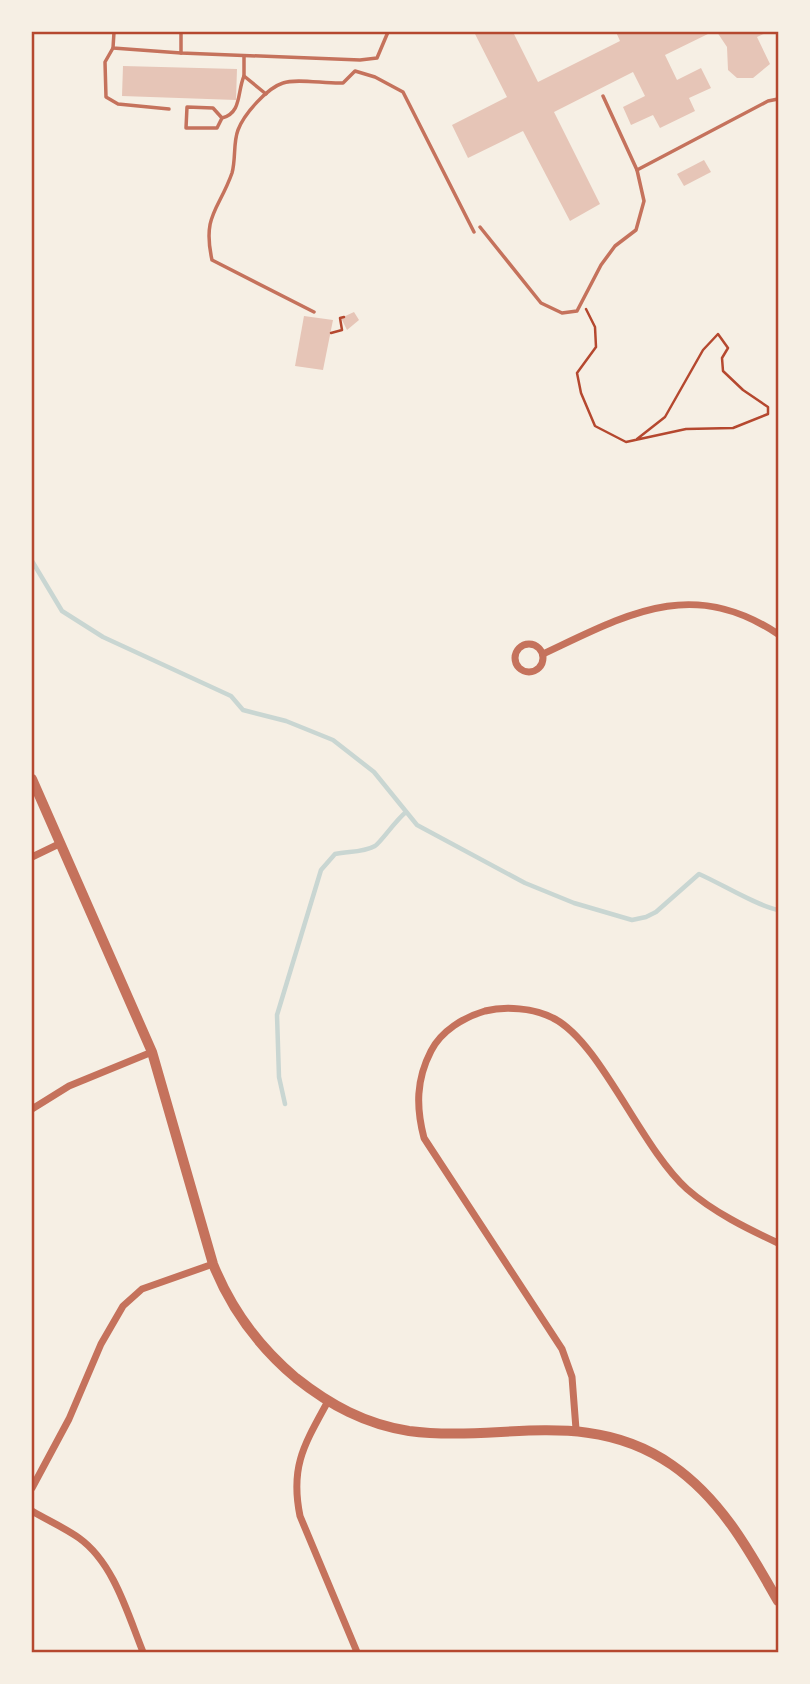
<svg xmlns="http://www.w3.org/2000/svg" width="810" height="1684" font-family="'DejaVu Sans',sans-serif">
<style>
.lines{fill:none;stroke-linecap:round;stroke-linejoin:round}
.stream{stroke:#c9d6d2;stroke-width:4.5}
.building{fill:#e6c5b7}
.path{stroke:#b5482f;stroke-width:2.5}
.service{stroke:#c5725c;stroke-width:3.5}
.minor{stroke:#c5725c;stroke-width:7}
.tertiary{stroke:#c5725c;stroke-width:10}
.neatline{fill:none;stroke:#b5482f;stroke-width:2.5}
</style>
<rect width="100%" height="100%" fill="#f6efe4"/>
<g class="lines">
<!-- stream -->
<g class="stream">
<path d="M32 561 62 611 103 637 231 696 243 710 286 721 333 740 374 772 417 825 525 883 574 903 632 920 646 917 656 912 699 874C722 884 755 905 778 910"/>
<path d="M285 1104 279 1077 277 1015 321 870 335 854C349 851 362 853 375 846 381 842 395 821 406 812"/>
</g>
</g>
<!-- building -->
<g class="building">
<polygon points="474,32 513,32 538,82 620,41 616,32 712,32 665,55 677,80 701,68 711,88 689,98 695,111 660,128 653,115 631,125 623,107 645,96 633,72 554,112 600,204 570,221 523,131 468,158 452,125 507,97"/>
<polygon points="717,32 768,32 757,37 770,64 753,78 737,78 728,70 727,47"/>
<polygon points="123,66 237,69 236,100 122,96"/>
<polygon points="704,160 711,172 684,186 677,174"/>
<polygon points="354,312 359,320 347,330 341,318"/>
<polygon points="304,316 333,320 323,370 295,366"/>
</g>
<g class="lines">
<!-- path -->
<g class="path">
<polyline points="586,309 595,327 596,347 577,373 581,393 595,426 626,442 686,429 733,428 768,414 768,407 743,390 723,371 722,358 728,348 718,334 703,350 665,417 637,439"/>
<polyline points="331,333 342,330 340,318 344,317"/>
</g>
<!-- service -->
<g class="service">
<polyline points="114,32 113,48 181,53"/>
<polyline points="181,32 181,53 360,60 377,58 388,32"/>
<polyline points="113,48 105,62 106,97 118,104 169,109"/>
<polyline points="244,56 244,76 266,94"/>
<polyline points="603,96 637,170 768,101 778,99"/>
<path d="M222 118 217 128H186L187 107 213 108 222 118C242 113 237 92 244 76"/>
<polyline points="480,227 541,303 562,313 577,311 601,265 615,246 636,230 644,201 637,170"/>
<path d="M314 312 212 260C202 215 219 210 232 173 236 159 233 143 238 130 244 114 267 88 283 83 296 78 326 84 343 83L355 71 375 77 403 92 474 232"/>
</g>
<!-- minor -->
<g class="minor">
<circle cx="529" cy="658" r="14"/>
<path d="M543 654C626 615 691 576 778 634"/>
<polyline points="32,857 61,843"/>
<polyline points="32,1109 69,1086 152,1052"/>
<path d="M327 1403C304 1445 290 1467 300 1516L357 1652"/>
<path d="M576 1429 572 1377 562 1349 424 1138C416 1107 416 1080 431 1051 441 1031 464 1017 485 1011 505 1006 534 1008 553 1018 600 1041 641 1148 687 1189 713 1212 748 1229 778 1243"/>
<polyline points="32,1488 69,1419 101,1344 123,1306 142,1289 213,1264"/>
<path d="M32 1511C47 1520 65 1528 79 1538 114 1563 128 1615 143 1652"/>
</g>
<!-- tertiary -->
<path class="tertiary" d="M32 779 152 1052 213 1264C231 1309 259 1347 296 1378 330 1405 365 1424 409 1431 501 1443 587 1406 672 1465 721 1499 749 1550 778 1601"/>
</g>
<!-- border -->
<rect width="810" height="1684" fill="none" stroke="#f6efe4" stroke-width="66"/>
<rect x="33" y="33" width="744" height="1618" class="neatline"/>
</svg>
